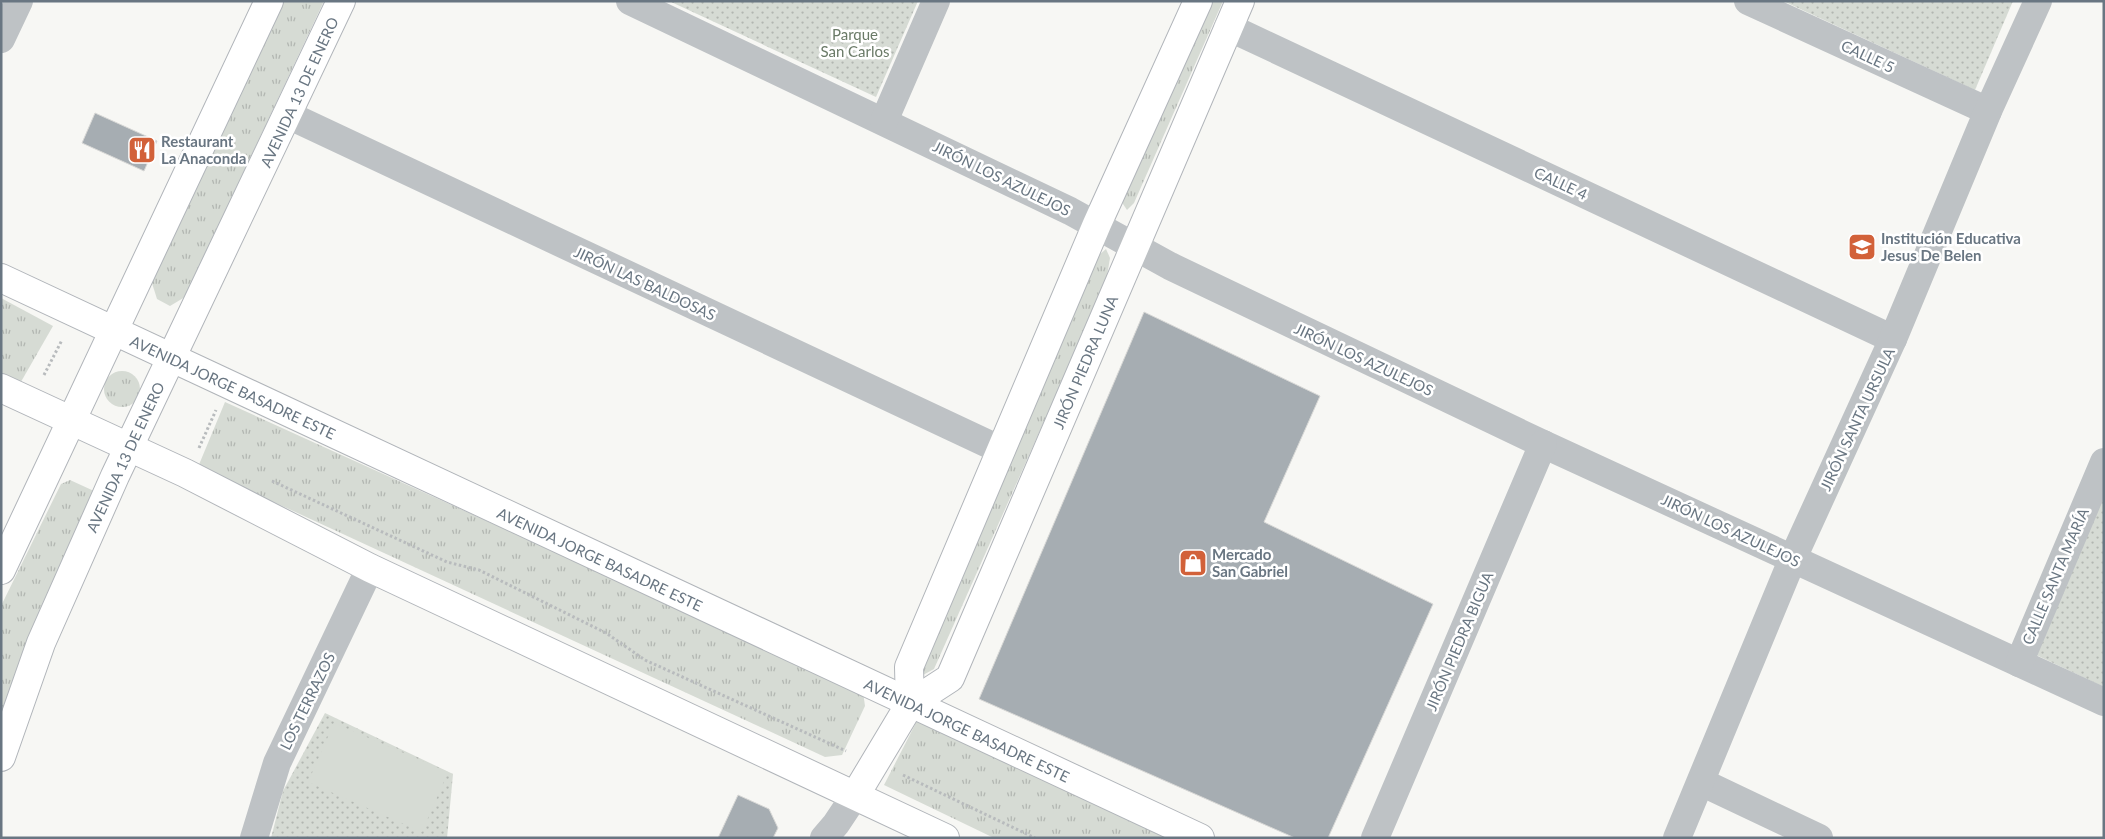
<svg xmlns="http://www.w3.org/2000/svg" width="2105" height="839" font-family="Lato,sans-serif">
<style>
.grass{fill:url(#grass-tufts)}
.park{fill:url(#park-dots)}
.pitch{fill:#d6dbd4}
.building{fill:#a6adb2;stroke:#d8d8d6}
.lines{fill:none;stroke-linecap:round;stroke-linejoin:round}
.secondary-casing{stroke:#b1b5ba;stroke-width:30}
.path{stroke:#b8bbbd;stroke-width:3;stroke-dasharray:2.5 2.5;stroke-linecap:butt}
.street{stroke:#bec2c5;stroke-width:28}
.secondary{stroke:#fff;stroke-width:28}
.labels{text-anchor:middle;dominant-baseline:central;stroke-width:5;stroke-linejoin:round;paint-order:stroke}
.park-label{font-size:15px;fill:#6a7a67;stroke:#fff}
.street-label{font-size:15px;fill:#697682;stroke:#fff}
.poi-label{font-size:15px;font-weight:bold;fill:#697682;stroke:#fff;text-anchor:start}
</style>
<defs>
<pattern id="grass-tufts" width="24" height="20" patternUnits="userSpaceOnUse" patternTransform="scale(1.25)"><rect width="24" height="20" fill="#d6dbd4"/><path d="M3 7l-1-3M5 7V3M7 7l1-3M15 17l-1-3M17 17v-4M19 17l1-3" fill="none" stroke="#b2b6b1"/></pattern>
<pattern id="park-dots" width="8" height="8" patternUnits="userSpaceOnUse" patternTransform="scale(1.25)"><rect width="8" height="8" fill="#d6dbd4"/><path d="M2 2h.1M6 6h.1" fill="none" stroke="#b2b6b1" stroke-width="1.8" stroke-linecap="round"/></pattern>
</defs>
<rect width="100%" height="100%" fill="#f7f7f4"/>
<!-- grass -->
<g class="grass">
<polygon points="282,1 324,1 185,297 170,306 157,299 151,280"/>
<polygon points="1206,1 1223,1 1134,203 1127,210 1123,204 1123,190"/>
<polygon points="1106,249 1110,258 1106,282 934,669 923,675 921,662 1099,255"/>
<polygon points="1,298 53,326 18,387 1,379"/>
<circle cx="122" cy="389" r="18"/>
<polygon points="225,402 863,692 865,706 842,755 825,757 198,467"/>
<polygon points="70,480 94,491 96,503 37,617 1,715 1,606 61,484"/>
<polygon points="919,717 1180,838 994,838 884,785"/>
</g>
<!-- park -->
<g class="park">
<polygon points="669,1 918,1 876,97"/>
<polygon points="1783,1 2013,1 1975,90"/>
<polygon points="2104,494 2104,687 2034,654"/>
<polygon points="325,713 453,774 447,838 271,838 283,791"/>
</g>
<!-- pitch -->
<polygon class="pitch" points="334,723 448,772 422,832 308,782"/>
<!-- building -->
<g class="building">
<polygon points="95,113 157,141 144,171 82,143"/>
<polygon points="1144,312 1320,396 1264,522 1433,604 1328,838 1295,838 979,699"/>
<polygon points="738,795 769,809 778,828 773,838 718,838"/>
</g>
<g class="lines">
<defs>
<g id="secondary">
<polyline points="1,278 1200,838"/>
<polyline points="1,388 185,473 370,568 945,838"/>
<polyline points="1,570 269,1"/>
<polyline points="910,704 909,667 1097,224 1198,1"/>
<polyline points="1,757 41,643 115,476 341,1"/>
<polyline points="856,794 910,704 950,678 1240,1"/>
</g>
</defs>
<!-- secondary casing -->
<use href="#secondary" class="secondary-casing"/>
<!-- path -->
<g class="path">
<polyline points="44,375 62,340"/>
<polyline points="199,448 216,410"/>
<polyline points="272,481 447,562 479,570 606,633 645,660 846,751"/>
<polyline points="903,775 1035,838"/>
</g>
<!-- street -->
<g class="street">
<polyline points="630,1 1070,211 1170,266 1543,444 2104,702"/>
<polyline points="1748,1 1988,111"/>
<polyline points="1228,27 1893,339"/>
<polyline points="1,39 19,1"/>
<polyline points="288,115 1001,450"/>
<polyline points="884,121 936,1"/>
<polyline points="2019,663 2104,462"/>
<polyline points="1701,782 1819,838"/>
<polyline points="254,838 277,763 370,568"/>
<polyline points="824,838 836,824 856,794"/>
<polyline points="1375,838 1543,444"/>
<polyline points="1677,838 1793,558 1893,339 1988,111 2038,1"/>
</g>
<!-- secondary -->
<use href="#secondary" class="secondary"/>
</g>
<!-- icons -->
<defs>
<symbol id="restaurant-square" viewBox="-11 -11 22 22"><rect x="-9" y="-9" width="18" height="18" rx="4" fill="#d26139" stroke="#fff"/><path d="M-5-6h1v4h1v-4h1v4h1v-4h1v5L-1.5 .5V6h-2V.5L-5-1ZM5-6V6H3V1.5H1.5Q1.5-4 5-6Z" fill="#fff"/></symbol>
<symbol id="school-square" viewBox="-11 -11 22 22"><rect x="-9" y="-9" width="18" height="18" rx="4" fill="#d26139" stroke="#fff"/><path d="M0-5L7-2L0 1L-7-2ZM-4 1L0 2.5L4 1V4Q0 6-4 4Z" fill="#fff"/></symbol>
<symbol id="shop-square" viewBox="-11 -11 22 22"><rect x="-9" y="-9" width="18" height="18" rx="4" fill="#d26139" stroke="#fff"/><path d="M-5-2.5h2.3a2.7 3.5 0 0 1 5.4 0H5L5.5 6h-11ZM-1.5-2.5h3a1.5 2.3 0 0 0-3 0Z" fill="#fff"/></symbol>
</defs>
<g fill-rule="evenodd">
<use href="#restaurant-square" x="126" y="134" width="32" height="32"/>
<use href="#school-square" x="1846" y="231" width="32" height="32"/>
<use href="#shop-square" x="1177" y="547" width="32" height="32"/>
</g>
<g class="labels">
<!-- park labels -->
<g class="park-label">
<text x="855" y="34">Parque<tspan x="855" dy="17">San Carlos</tspan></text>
</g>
<!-- street labels -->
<g class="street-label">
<text transform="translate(1868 56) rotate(25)">CALLE 5</text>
<text transform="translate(299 92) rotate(-65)">AVENIDA 13 DE ENERO</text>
<text transform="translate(1002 178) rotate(26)">JIRÓN LOS AZULEJOS</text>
<text transform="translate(1561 183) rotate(25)">CALLE 4</text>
<text transform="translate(645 283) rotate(25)">JIRÓN LAS BALDOSAS</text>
<text transform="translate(1364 359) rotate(25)">JIRÓN LOS AZULEJOS</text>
<text transform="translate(1085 362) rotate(-67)">JIRÓN PIEDRA LUNA</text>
<text transform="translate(233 387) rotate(25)">AVENIDA JORGE BASADRE ESTE</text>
<text transform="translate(1857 419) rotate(-65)">JIRÓN SANTA URSULA</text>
<text transform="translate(125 457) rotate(-65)">AVENIDA 13 DE ENERO</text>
<text transform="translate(1731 530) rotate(25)">JIRÓN LOS AZULEJOS</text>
<text transform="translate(600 559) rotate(25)">AVENIDA JORGE BASADRE ESTE</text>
<text transform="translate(2055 576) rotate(-67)">CALLE SANTA MARÍA</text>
<text transform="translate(1459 641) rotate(-67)">JIRÓN PIEDRA BIGUA</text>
<text transform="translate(307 701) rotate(-64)">LOS TERRAZOS</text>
<text transform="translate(967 730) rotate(25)">AVENIDA JORGE BASADRE ESTE</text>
</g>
<!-- poi labels -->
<g class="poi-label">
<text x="161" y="141">Restaurant<tspan x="161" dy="17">La Anaconda</tspan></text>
<text x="1881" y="238">Institución Educativa<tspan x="1881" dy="17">Jesus De Belen</tspan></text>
<text x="1212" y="554">Mercado<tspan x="1212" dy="17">San Gabriel</tspan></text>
</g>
</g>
<!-- border -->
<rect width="2105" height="839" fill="none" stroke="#697682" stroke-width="5"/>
</svg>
